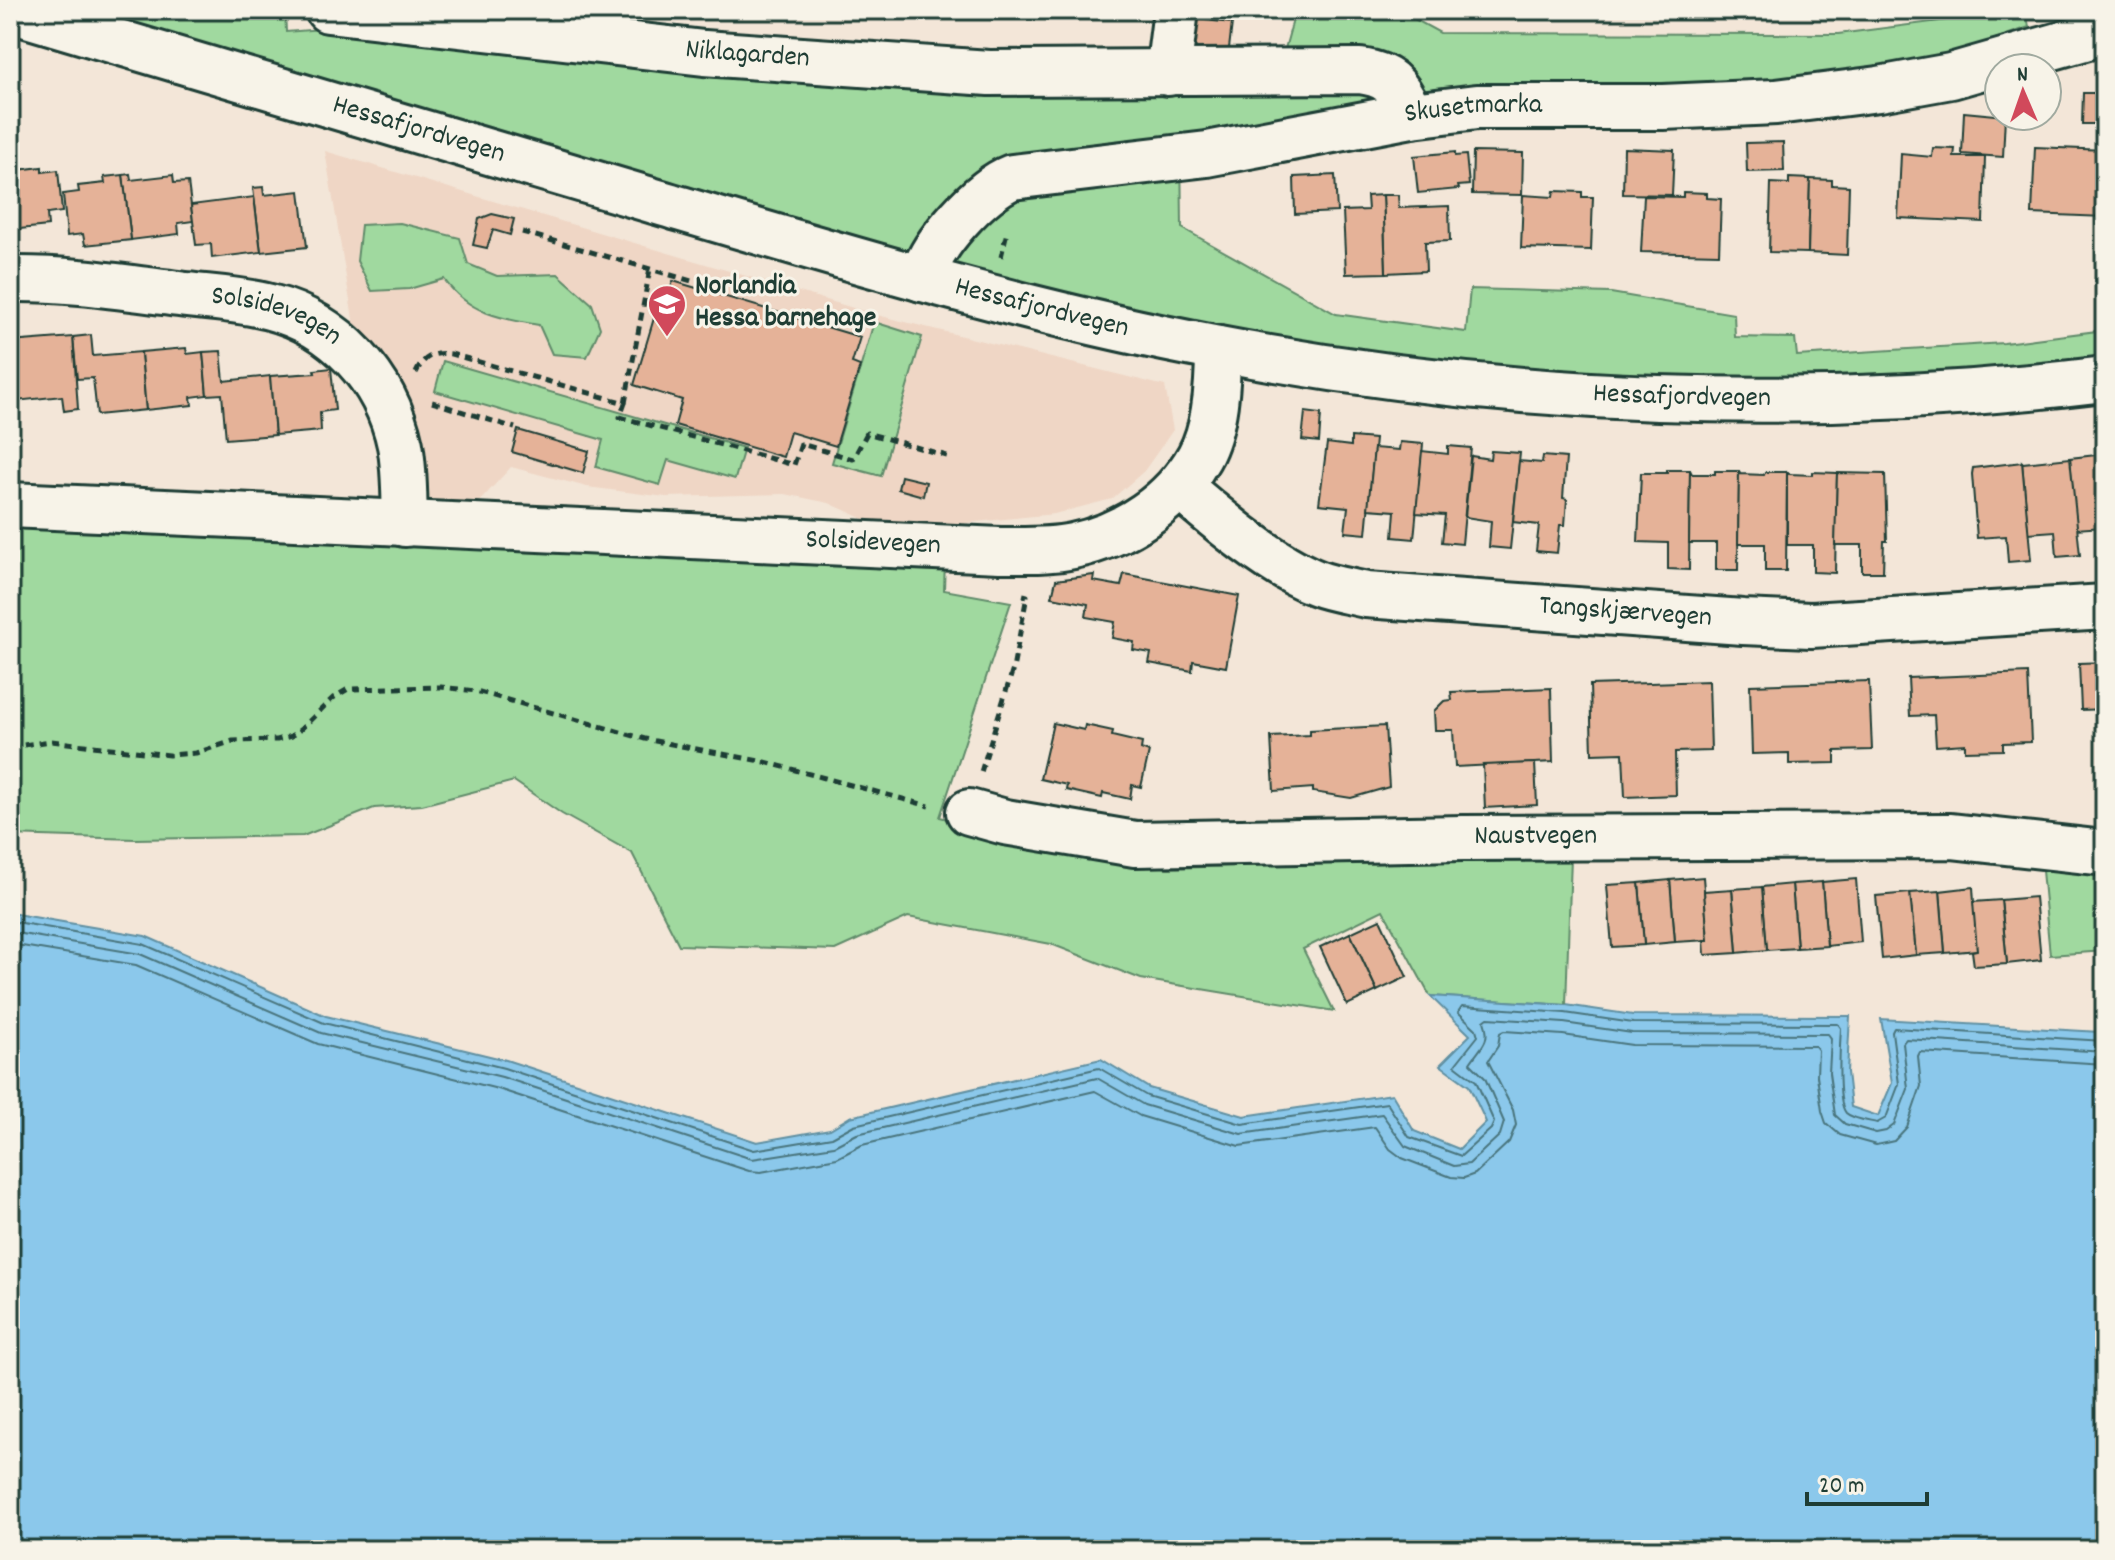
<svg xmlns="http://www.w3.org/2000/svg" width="2115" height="1560" font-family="Dekko,sans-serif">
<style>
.built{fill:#efd6c5}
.green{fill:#a0d99f;stroke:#608b6a;stroke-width:2}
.water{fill:#8bc8eb;stroke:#6090a2;stroke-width:2}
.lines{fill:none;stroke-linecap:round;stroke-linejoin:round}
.shore{stroke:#4a757d;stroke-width:2}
.building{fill:#e5b298;stroke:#1f3d34;stroke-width:2}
.minor-casing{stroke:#1f3d34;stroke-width:50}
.path{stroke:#1f3d34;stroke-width:5;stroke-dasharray:8 6;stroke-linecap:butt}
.minor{stroke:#f7f3e8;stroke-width:44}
.labels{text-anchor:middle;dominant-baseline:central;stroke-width:6;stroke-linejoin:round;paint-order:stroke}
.street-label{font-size:28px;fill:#1f3d34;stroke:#f7f3e8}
.poi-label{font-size:28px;font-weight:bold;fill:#1f3d34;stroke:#f7f3e8;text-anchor:start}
</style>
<rect width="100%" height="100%" fill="#f3e6d8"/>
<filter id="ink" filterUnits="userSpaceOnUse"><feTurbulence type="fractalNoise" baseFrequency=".0125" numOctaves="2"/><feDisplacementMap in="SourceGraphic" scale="16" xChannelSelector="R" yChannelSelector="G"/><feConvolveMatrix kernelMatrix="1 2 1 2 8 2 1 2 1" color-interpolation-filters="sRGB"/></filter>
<g filter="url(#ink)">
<!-- built -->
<polygon class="built" points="325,151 877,315 1165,386 1173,430 1144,471 1112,499 1054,514 956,524 873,523 829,503 785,494 666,497 587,487 511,467 478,503 430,512 393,369 354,325"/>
<!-- green -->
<g class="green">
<polygon points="78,10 285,10 286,32 322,29 921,83 1162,96 1274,89 1294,16 1409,16 1440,33 1838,34 2026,10 2029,27 1950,55 1774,87 1576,83 1434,95 1181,142 1182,228 1336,314 1466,332 1470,289 1611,293 1734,314 1735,337 1795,338 1797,356 2004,343 2105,330 2105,361 1939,379 1532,382 1013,292"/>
<path d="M400 223 460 238 468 264 497 276 558 274 592 304 600 328 587 357 552 354 539 325C501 319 468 313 444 279L409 289 372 291 357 261 361 225Z"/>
<polygon points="874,322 922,337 881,476 832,463"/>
<polygon points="443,361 744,448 735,479 668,460 660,485 596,467 603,440 435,391"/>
<polygon points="10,517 945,560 944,590 1011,602 940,817 1042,844 1168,868 1571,856 1566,1005 1430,996 1383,910 1303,949 1334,1011 1141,979 1051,944 908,917 835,950 679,945 632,853 562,814 514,781 422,805 374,808 303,836 135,839 10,835"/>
<polygon points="2041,860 2105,866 2105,951 2050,955"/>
</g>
<!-- water -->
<polygon class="water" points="10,913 145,936 326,1016 506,1060 757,1142 830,1129 850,1117 1101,1059 1149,1088 1244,1116 1392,1094 1414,1131 1459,1149 1486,1122 1469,1086 1440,1065 1470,1035 1430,996 1566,1005 1633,1015 1850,1016 1847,1072 1851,1107 1878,1116 1892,1083 1881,1019 2100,1032 2105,1036 2105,1550 10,1550"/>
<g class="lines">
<!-- shore -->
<g class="shore">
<path d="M10 921 143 944 324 1023 504 1068 754 1150 832 1137 854 1125 1099 1068 1147 1096 1242 1124 1387 1103 1409 1137 1461 1156 1491 1129 1494 1122 1476 1081 1455 1065 1478 1036 1476 1029 1458 1012 1462 1006 1565 1013 1633 1023 1838 1024 1841 1028C1840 1044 1836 1102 1846 1113 1852 1119 1869 1121 1877 1123L1886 1118 1899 1084 1892 1032 1894 1028 2105 1041"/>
<path d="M10 932 140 954 321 1033 502 1077 752 1159 834 1146 857 1134 1097 1078 1144 1105 1241 1134 1382 1114 1405 1146 1454 1166 1469 1164 1500 1135 1504 1122 1485 1078 1470 1063C1480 1047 1492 1042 1484 1021L1488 1018 1564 1023 1632 1033 1828 1034 1831 1038 1829 1073 1835 1115 1845 1124 1876 1133 1886 1131 1894 1125 1908 1089 1903 1043 1906 1039 2105 1052"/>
<polyline points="10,944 136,965 318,1044 498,1089 749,1171 761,1172 837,1158 862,1145 1095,1091 1140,1116 1239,1146 1375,1127 1390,1149 1402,1158 1451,1177 1464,1178 1475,1174 1509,1142 1516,1125 1513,1110 1488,1061 1498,1046 1500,1033 1504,1031 1563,1035 1632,1045 1815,1046 1818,1050 1817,1076 1822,1111 1826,1123 1840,1135 1876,1145 1894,1141 1907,1127 1921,1086 1918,1056 1920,1052 2105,1064"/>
</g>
</g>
<!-- building -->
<g class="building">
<polygon points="1186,18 1232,23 1228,57 1182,53"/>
<polygon points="2083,93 2105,93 2105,124 2082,124"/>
<polygon points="1964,112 2005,116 2003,157 1962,154"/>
<polygon points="1783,142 1784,171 1747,172 1746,143"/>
<polygon points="2035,147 2105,150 2105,217 2032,214"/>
<polygon points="1624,148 1674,150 1672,195 1623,194"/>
<polygon points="1933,148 1955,149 1954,157 1985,157 1983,222 1898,218 1901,154 1932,157"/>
<polygon points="1455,152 1455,156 1466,155 1469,185 1458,186 1459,189 1418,193 1414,156"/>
<polygon points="1473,152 1523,153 1522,195 1472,194"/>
<polygon points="42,167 42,172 58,170 62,212 47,214 48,226 10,230 10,171"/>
<polygon points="130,174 131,180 173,175 174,183 188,182 193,221 178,223 179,234 131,240 123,175"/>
<polygon points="123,175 131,240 85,245 83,234 67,236 63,194 79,192 78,186 105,183 104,177"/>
<polygon points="1335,175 1337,212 1295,214 1294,177"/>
<polygon points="1789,178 1810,179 1808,253 1769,252 1771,183 1789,184"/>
<polygon points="1810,179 1832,180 1832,185 1849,186 1847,255 1808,253"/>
<polygon points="263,187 264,195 300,191 307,247 261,252 253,188"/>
<polygon points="1554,191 1582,192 1582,197 1593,197 1591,250 1521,248 1523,195 1553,197"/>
<polygon points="1683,192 1707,193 1707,198 1721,199 1719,254 1641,252 1644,196 1683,197"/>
<polygon points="1383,195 1398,195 1399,208 1449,206 1450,241 1425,242 1426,271 1386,273"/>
<polygon points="1383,195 1386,273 1346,274 1343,211 1368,210 1367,196"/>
<polygon points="254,197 261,252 212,258 211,244 196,245 191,205"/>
<polygon points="492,214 514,219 510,235 493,230 487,248 473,245 479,219"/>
<polygon points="673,281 860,337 852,363 860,366 836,446 790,432 783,457 675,425 682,400 634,385 657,308 664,311"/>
<polygon points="91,335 93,356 141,352 146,410 97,415 93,378 77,379 73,337"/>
<polygon points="73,337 78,409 64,411 62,396 16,401 10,342"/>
<polygon points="10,342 16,401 10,401"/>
<polygon points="186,348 187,354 203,352 207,395 191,397 192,405 146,410 141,352"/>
<polygon points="221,351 224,381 270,376 275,435 226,439 222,394 207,395 203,352"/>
<polygon points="331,368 335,410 320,412 321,431 275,435 270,376 315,373 314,370"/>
<polygon points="1305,412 1321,414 1319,442 1302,440"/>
<polygon points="518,430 589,451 583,473 512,452"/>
<polygon points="1351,437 1375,439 1366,534 1345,532 1348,507 1319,504 1327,443 1351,446"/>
<polygon points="1400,442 1423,444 1414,539 1393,537 1395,511 1368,509 1374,448 1399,450"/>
<polygon points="1448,446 1471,448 1462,544 1442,542 1445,515 1416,513 1422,451 1448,454"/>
<polygon points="1491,451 1520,453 1510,549 1489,547 1491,521 1465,517 1471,456 1490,459"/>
<polygon points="2105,454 2105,553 2103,527 2076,529 2070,458"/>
<polygon points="1543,456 1566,458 1563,498 1567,499 1565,525 1560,525 1557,553 1536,551 1539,525 1513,522 1519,461 1542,463"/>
<polygon points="2070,458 2080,555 2057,557 2055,531 2028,533 2022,462 2023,463"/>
<polygon points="2022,462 2031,560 2008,562 2006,536 1977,538 1972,474 1973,468"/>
<polygon points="1667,470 1690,470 1689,570 1668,569 1668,543 1638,542 1641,473 1667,473"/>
<polygon points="1690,470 1692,474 1715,474 1715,471 1739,471 1738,570 1716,570 1716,543 1689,543"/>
<polygon points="1739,471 1740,474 1764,475 1765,472 1787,472 1786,571 1765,571 1765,544 1738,544"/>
<polygon points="1787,472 1789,474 1813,475 1813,472 1837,473 1835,573 1813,572 1813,545 1787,545"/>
<polygon points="1837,473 1885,474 1887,541 1884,541 1883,572 1862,572 1862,545 1835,545"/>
<polygon points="901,476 926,482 923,496 898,489"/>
<polygon points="1124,574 1239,596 1226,667 1193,661 1192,671 1149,663 1151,653 1133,650 1134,642 1112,638 1115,622 1086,617 1088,604 1052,597 1056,580 1094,575 1093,581 1121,586"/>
<polygon points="2105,662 2105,709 2081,710 2079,663"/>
<polygon points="2028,673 2031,742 2003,743 2003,750 1965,751 1965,744 1936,746 1934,715 1910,716 1908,678"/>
<polygon points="1709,681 1711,751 1675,752 1676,795 1625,797 1623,753 1592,754 1590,685"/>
<polygon points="1869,681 1872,750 1835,751 1835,763 1789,764 1789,753 1752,754 1750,685"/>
<polygon points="1551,688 1553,762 1455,767 1453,730 1435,730 1434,711 1444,701 1452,700 1451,692"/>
<polygon points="1053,723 1084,730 1085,725 1113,731 1112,736 1142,743 1141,749 1149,752 1141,787 1132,785 1130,799 1103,793 1102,798 1066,790 1067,785 1040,779"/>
<polygon points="1385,726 1389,787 1351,798 1313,792 1313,788 1274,791 1271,737 1310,735 1310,730"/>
<polygon points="1535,763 1537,805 1485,808 1483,765"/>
<polygon points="1703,877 1708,940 1675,942 1670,880"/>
<polygon points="1856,879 1861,942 1827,946 1822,882"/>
<polygon points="1670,880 1675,942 1644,945 1639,883"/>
<polygon points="1822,882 1827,946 1797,948 1792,884"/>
<polygon points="1639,883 1644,945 1612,947 1607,885"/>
<polygon points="1792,884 1797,948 1767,950 1762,887"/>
<polygon points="1762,887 1767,950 1737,953 1732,889"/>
<polygon points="1973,887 1977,950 1945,953 1940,891"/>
<polygon points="1732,889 1737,953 1705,955 1704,940 1708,940 1704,891"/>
<polygon points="1940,891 1945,953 1916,955 1910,893"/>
<polygon points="1910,893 1916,955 1882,959 1876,896"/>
<polygon points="2035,897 2041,960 2007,964 2001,900"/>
<polygon points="2001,900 2007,964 1974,966 1972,951 1977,950 1973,902"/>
<polygon points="1380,919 1407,977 1377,991 1350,933"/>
<polygon points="1350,933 1377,991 1347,1005 1320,947"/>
</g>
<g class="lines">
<defs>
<g id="minor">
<path id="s1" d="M10 10C224 73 437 137 651 200 837 255 1023 312 1214 348 1505 404 1810 415 2105 379"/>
<path id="s2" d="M328 10 704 53 989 73 1360 71C1394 76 1396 87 1412 115"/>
<polyline points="1168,73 1176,10"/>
<path id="s3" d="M10 279C67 278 123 287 179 294 209 298 241 299 270 307 336 324 386 378 400 445 405 471 404 498 405 524"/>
<path id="s4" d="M922 279C929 246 981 189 1012 177L1207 154 1412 115 1477 107H1663L1776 102 1879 89 1951 76 2105 32"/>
<path id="s5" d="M1179 486C1216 518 1272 566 1317 583 1333 589 1350 591 1366 595L1743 622 1811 625 2105 607"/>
<path id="s6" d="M10 505 1000 550C1025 550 1050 551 1073 546 1125 535 1173 503 1199 457 1216 427 1218 383 1218 349"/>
<path id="s7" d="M969 812 1005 822 1135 844 1463 838 1951 836 2105 853"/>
</g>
</defs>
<!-- minor casing -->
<use href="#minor" class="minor-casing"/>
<!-- path -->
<g class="path">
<polyline points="522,232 695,282"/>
<polyline points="1001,257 1007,232"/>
<path d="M416 373C424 356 433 352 451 354L625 403 620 417 794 465 801 444 853 459 867 433 947 456"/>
<polyline points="432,402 515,428"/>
<polyline points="625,403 650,269"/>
<polyline points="10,747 51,741 169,755 196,753 233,741 277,740 291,736 301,729 333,698 348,689 441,687 476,691 645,739 765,762 929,806"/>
<polyline points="981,772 1013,669 1027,596 1023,595"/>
</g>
<!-- minor -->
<use href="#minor" class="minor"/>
</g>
</g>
<!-- icons -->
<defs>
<symbol id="school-pin" viewBox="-11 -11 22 30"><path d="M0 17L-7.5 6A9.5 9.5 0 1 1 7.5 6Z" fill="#d1495b" stroke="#f7f3e8"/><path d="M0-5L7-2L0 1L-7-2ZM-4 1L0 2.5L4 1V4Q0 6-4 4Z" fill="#fff"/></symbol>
</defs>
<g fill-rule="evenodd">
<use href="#school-pin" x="645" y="282" width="44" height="60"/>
</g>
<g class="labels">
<!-- street labels -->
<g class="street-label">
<text stroke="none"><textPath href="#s2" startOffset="422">Niklagarden</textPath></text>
<text stroke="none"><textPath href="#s4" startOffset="606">Skusetmarka</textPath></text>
<text stroke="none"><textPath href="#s1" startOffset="426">Hessafjordvegen</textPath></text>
<text stroke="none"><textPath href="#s1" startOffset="1074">Hessafjordvegen</textPath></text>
<text stroke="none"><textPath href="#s3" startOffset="270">Solsidevegen</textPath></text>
<text stroke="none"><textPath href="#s1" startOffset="1722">Hessafjordvegen</textPath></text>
<text stroke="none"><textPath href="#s6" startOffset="864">Solsidevegen</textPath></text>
<text stroke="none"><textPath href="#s5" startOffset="480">Tangskjærvegen</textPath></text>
<text stroke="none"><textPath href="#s7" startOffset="570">Naustvegen</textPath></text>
</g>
<!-- poi labels -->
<g class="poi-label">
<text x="695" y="288">Norlandia<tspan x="695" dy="32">Hessa barnehage</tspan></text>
</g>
</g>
<!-- margin -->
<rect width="2115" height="1560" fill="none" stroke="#f7f3e8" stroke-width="40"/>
<rect x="20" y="20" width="2075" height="1520" fill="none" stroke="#1f3d34" stroke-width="3" filter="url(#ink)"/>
<!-- north arrow -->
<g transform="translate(2023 92) rotate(358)"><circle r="38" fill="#f7f3e8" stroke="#a1aaa0" stroke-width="2"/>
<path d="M0-6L14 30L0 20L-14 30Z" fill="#d1495b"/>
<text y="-12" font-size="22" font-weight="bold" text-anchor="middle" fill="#1f3d34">N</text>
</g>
<!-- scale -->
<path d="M1807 1492v12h120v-12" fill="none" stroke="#1f3d34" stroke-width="4"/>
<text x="1819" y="1492" font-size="24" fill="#1f3d34" stroke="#f7f3e8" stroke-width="6" paint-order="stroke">20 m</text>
</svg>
